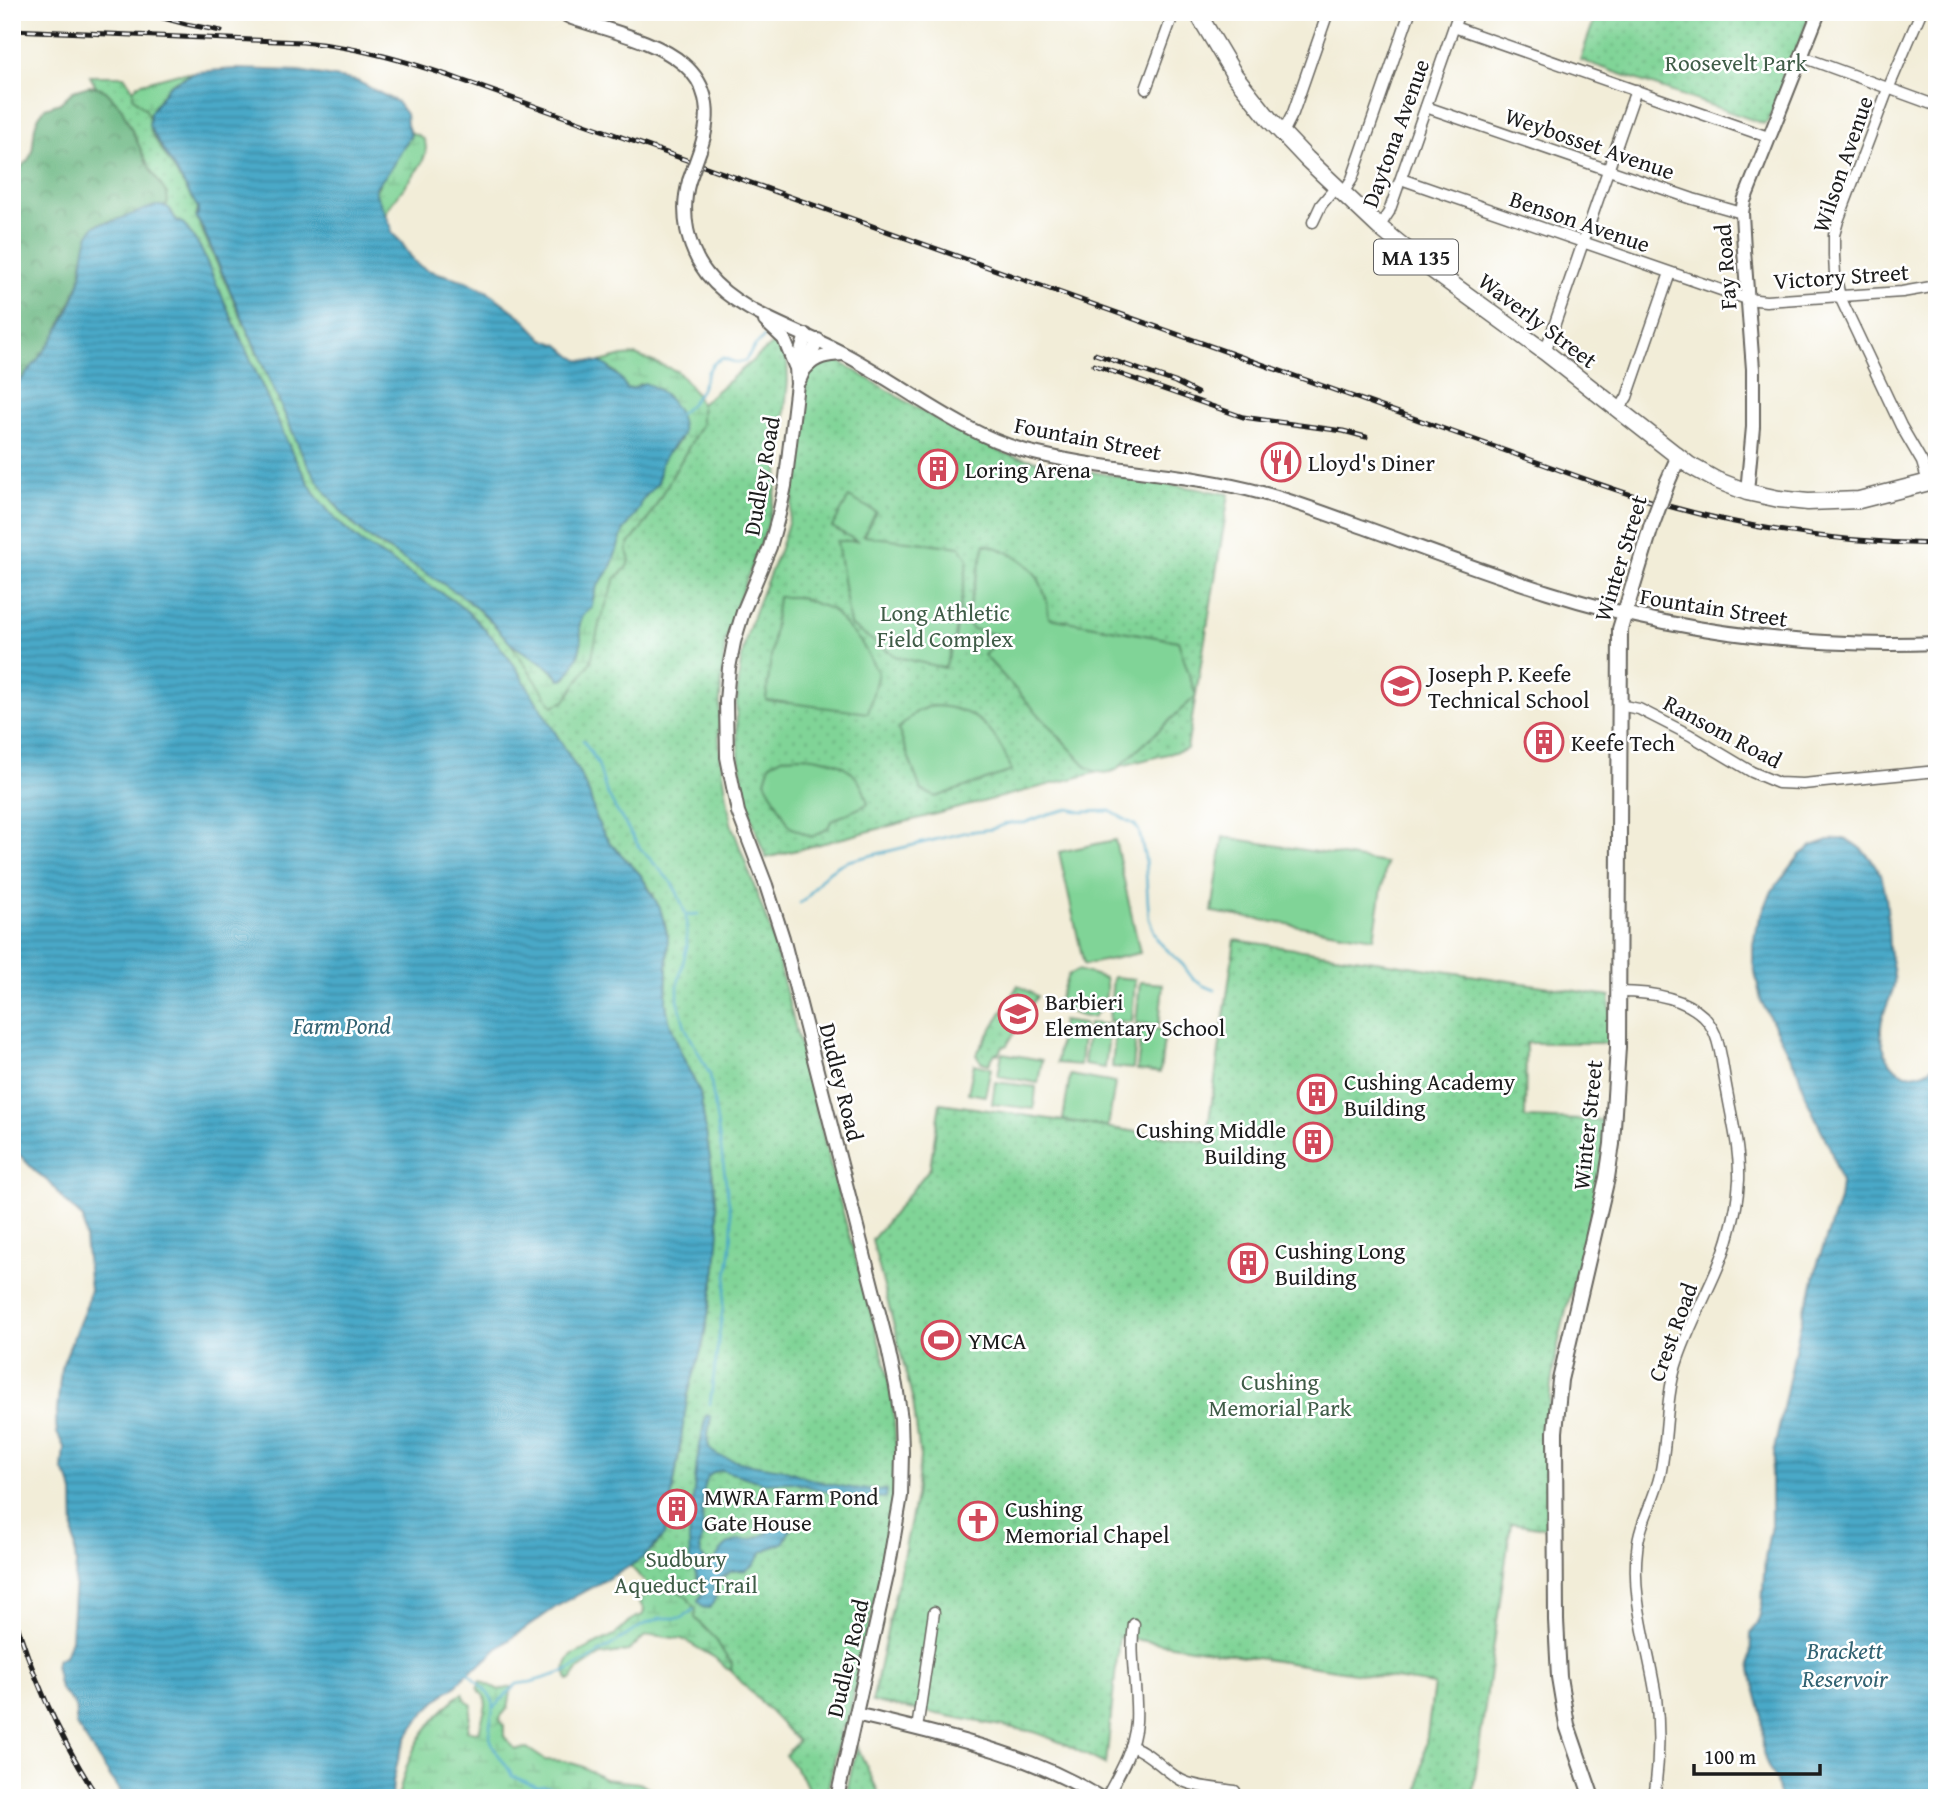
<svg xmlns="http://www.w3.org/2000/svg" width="1949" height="1810" font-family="'Gentium Book Plus',serif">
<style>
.grass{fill:url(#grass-dots);stroke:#4e785a;stroke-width:2}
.forest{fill:url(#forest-crowns);stroke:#42694e;stroke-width:2}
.wetland{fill:url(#wetland-marsh);stroke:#4e785a;stroke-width:2}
.pitch{fill:#80d497;stroke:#4e785a;stroke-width:2}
.water{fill:url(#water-rules);stroke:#326272;stroke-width:2}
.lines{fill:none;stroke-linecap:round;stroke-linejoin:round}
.stream{stroke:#49a9c8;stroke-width:2.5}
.minor-casing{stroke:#67655e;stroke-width:13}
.tertiary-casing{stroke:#67655e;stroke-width:16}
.secondary-casing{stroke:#67655e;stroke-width:18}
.primary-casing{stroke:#67655e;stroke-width:19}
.minor{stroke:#fff;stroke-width:10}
.tertiary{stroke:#fff;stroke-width:12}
.secondary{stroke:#fff;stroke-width:14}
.primary{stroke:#fff;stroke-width:16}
.rail-casing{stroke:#1c1c1c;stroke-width:5}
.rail{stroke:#fff;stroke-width:2.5;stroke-dasharray:8;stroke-linecap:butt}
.tertiary-bridge-casing{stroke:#67655e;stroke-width:16;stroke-linecap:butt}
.secondary-bridge-casing{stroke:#67655e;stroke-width:18;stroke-linecap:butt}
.tertiary-bridge{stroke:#fff;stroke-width:12}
.secondary-bridge{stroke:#fff;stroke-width:14}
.labels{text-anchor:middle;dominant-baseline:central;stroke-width:5;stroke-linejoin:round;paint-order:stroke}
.shield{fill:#fff;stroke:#606060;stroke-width:2}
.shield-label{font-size:21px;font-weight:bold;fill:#1c1c1c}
.park-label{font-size:23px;fill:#3f5c47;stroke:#fff}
.street-label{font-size:23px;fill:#1c1c1c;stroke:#fff}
.poi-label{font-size:23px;fill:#1c1c1c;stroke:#fff;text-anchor:start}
.water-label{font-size:24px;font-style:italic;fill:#326272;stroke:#fff}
</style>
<defs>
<pattern id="grass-dots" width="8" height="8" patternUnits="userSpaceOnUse" patternTransform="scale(1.75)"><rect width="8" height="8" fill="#80d497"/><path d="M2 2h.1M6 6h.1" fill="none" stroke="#6eb582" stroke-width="1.8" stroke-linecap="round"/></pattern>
<pattern id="forest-crowns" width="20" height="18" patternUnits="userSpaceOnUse" patternTransform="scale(1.75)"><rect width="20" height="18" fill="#68b680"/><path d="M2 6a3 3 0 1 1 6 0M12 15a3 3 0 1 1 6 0" fill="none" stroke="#559368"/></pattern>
<pattern id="wetland-marsh" width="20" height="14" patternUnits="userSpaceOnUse" patternTransform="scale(1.75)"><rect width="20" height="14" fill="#80d497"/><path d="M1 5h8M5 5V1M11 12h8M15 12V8" fill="none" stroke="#6eb582"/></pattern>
<pattern id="water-rules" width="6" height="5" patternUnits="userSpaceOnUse" patternTransform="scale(1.75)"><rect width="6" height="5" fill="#49a9c8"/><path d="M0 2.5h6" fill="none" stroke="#3c89a2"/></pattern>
</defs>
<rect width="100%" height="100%" fill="#fff"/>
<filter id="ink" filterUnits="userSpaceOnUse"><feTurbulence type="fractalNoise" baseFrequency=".0143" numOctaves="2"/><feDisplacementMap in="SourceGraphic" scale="14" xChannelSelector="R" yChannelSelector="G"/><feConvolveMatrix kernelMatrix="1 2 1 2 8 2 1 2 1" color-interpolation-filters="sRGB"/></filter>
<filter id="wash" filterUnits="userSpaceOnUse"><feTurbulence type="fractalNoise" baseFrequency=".00686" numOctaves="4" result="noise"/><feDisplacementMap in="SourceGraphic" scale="28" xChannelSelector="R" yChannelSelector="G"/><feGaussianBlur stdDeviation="1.57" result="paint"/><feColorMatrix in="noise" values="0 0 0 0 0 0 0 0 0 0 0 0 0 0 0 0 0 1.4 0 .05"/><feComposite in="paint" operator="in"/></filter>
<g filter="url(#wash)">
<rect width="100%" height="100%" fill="#f2edd8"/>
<!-- grass -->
<g class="grass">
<polygon points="1597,12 1811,12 1768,121 1764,124 1580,60"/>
<path d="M90 76H124L150 113V129L152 134 198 208 196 217 305 460C321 487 340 515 365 535 383 549 405 559 425 571 458 591 487 614 511 644L681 421 777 340 787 361 788 381 777 485 767 528 735 609 725 643 720 700 719 738 721 758 731 823 770 929 842 1209 886 1367 893 1406 896 1446V1480L890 1531 846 1729 842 1726 826 1798H812L803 1778 785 1755 798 1741 630 1566C656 1549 672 1536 667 1502L671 1500 673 1490 680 1450 683 1417 691 1383 703 1344 715 1275 718 1227 715 1190 700 1093 681 1053 669 1020 666 1004 668 937 665 923 653 894 640 874 611 844 602 831 596 818 589 793 579 772 515 666 494 639 468 612 451 599 361 542 336 520 316 496 293 455 200 247 184 224 176 220 171 210 160 205Z"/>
<path d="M837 360 954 430 1006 454 1062 467 1229 494 1187 749 766 858C735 782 725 698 752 619 764 584 782 551 790 514 796 485 798 455 801 425 803 409 803 392 807 377 814 362 822 362 837 360Z"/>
<path d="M1235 940 1610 996V1043H1526L1525 1118 1607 1121C1601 1209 1565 1292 1552 1378 1545 1427 1547 1478 1546 1528L1511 1523 1472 1798H1418L1434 1685 1119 1637 1106 1765 1065 1744 1034 1732 872 1702 916 1496 920 1457 913 1401 872 1240 930 1168 940 1103 1206 1142Z"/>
<polygon points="1018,985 1037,996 1007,1045 1002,1047 998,1054 995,1053 989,1064 982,1062 976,1055"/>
<polygon points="857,1746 881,1798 845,1798"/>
</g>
<!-- forest -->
<polygon class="forest" points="89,86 98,87 106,91 121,107 150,169 167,194 168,202 166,206 156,206 124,218 98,224 89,236 82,263 80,283 58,331 38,361 12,389 12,176 28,160 32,153 35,126 39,116 45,108 60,103 73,91"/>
<!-- wetland -->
<g class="wetland">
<path d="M179 73H190C185 78 179 79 174 82 165 88 152 108 149 118L146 110 133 97V91L137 85 142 83Z"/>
<path d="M411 132C414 134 418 135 421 137 441 155 395 194 388 209 386 213 387 214 387 220 383 212 377 203 375 194 374 186 408 148 411 132Z"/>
<path d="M635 355 677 371 687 382 695 393 701 405V425L646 523 629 544 627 550 630 561 626 568 615 579 599 625 591 661 565 701 553 706 511 644C527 656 549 661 559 680H563L566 678 579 654 581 636 579 624 583 615 590 610 597 587 611 567 623 532 640 508 642 500 658 483 661 464 666 455 680 440 681 421 667 396 652 386 639 384 634 388 627 389 615 372 600 362 623 356Z"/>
<path d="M674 1589 686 1596 696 1610 695 1618 715 1638 725 1655 732 1663 731 1670 727 1669 715 1658 682 1639 652 1635 644 1637 628 1651 601 1655 578 1670 571 1680H568C565 1673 564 1665 569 1659 572 1653 582 1652 588 1648 597 1643 610 1638 617 1633 629 1625 627 1619 643 1615L644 1610 639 1601 647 1592H660Z"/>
<path d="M481 1681 499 1690 512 1687 508 1708 501 1716 500 1720 504 1725V1736L515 1749 527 1748 545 1760 564 1761 581 1766 604 1779 639 1783 652 1790 660 1798H634L629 1795 620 1798H398C409 1749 421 1729 458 1696L463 1694 466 1701 472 1705 467 1731 479 1732 486 1705 485 1698 477 1688Z"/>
</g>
<!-- pitch -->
<g class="pitch">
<polygon points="849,497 876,512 863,536 960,547 968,559 955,638 945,668 897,657 850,625 837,541 857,541 832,527"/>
<path d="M985 544C1027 556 1045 574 1049 618L1178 641 1196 696 1116 770C1106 775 1097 773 1088 768L984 655 1003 636 972 629 966 618Z"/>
<polygon points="778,597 797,597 831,609 861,642 878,673 868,713 766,700"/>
<path d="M931 706C977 706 997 732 1012 771L936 797 921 790 898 729 916 712Z"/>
<path d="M800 756C835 758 859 766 868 804L831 821 828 828 812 837 790 827 765 781 770 764 784 757Z"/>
<polygon points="1223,837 1386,863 1374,938 1212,912"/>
<polygon points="1115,840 1140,953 1084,965 1059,852"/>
<path d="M1078 970 1105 978C1109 994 1105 1006 1093 1017 1079 1018 1069 1012 1058 1002L1068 975Z"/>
<polygon points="1113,977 1135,979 1132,1022 1109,1021"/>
<polygon points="1140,982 1163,984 1159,1025 1136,1023"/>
<polygon points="1062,1021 1084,1024 1080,1065 1057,1063"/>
<polygon points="1089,1023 1110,1025 1105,1068 1084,1065"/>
<polygon points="1116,1025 1137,1027 1133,1069 1112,1067"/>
<polygon points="1142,1027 1165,1030 1160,1073 1137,1070"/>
<polygon points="1002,1053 1042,1060 1038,1083 998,1076"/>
<polygon points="974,1064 991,1068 985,1096 968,1093"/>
<polygon points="1070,1075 1115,1083 1108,1127 1063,1120"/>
<polygon points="995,1082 1036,1087 1034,1109 992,1104"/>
</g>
<!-- water -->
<g class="water">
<path d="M236 69 299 71 357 81 397 102 406 114 407 125 411 135 388 173 376 186 375 192 391 226 392 233 401 242 414 261 420 266 427 270 466 281 487 291 523 318 543 339 559 345 572 356 579 360 600 362 608 367 621 379 627 389 634 388 644 383C665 389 685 412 682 435L666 455 661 464 658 483 642 500 640 508 623 532 611 567 597 587 593 598 592 607C588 611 583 614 581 620 578 627 581 630 581 637 582 652 573 670 563 680H559L556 674 547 666 511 644 488 618 462 596 365 535 345 516 330 498 317 480 305 460 203 229 196 217 198 214V208L149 126 150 113 168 87 173 83 196 72Z"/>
<path d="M156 206H164L169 208 176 220 184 224 200 247 293 455 316 496 336 520 361 542 451 599 468 612 494 639 515 666 579 772 589 793 596 818 602 831 611 844 640 874 660 908 668 937 666 1004 669 1020 681 1053 700 1093 715 1190 719 1231 716 1268 703 1344 688 1394 673 1490 671 1500 667 1502 672 1505 670 1510 668 1511 664 1536 644 1557 622 1571 559 1605 499 1647 481 1664 466 1674 455 1687 446 1692 424 1713 407 1736 399 1756 393 1782 392 1798H124L76 1725V1709L74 1704 60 1689 55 1665 58 1659 65 1656 71 1639 76 1564 74 1541 73 1494 71 1483 62 1469 64 1447 57 1433 56 1422 61 1368 87 1304 90 1289 83 1218 62 1198 51 1184 35 1171 12 1147V390C40 359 67 325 79 284 84 270 82 239 94 227 98 223 104 223 109 222 126 218 140 210 156 206Z"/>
<path d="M1846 839C1892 864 1886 901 1889 947 1890 960 1896 972 1894 985 1891 1001 1880 1014 1881 1031 1881 1051 1893 1079 1918 1074 1925 1073 1931 1068 1937 1064V1798H1781L1778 1792 1776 1780 1767 1765 1763 1753 1762 1714 1753 1680 1750 1664 1751 1634 1759 1618 1762 1605 1765 1558 1771 1525V1473L1774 1461V1450L1804 1308 1810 1295 1818 1262 1839 1200 1841 1182 1830 1148 1806 1098 1798 1072 1761 1001 1753 962V945L1756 927 1772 891 1800 855 1812 846 1829 840Z"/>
<path d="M707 1415 711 1417C710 1426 705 1440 710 1449 719 1462 767 1466 782 1469 791 1471 799 1475 807 1478 833 1486 860 1491 887 1490L886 1498 843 1496 792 1482 764 1483 722 1470 714 1472 708 1477 704 1489 702 1515 703 1529 700 1548 702 1556 705 1561H714C721 1550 725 1544 739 1540 745 1539 751 1541 756 1538 767 1534 775 1527 784 1519H789L791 1528 784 1542 762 1552 754 1565 746 1570 732 1571 715 1582C712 1594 721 1594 710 1608H704L698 1601 703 1592 690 1559 689 1539 697 1461 705 1418Z"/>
</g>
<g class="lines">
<!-- stream -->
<g class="stream">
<path d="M678 415C688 408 695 400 701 389 707 376 708 363 723 358L736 363 745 361 755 346 764 337"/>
<polyline points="583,740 598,764 606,791 615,808 640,848 671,882 677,892 686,915 687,946 678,984 678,1000 685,1027 710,1075 732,1223 731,1246 710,1404"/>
<path d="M800 903C808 899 810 893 816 886 824 874 834 866 848 861L967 832 992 829 1009 823H1024L1048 814 1069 809 1082 812 1110 811 1135 825 1139 831 1145 858 1149 919 1158 941 1183 965 1193 979 1204 986 1215 990"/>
<polyline points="686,915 698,914"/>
<path d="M468 1672 491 1697C497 1710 487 1723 490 1737 494 1754 506 1761 512 1776L538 1787 544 1786 587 1798"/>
<polyline points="493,1708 517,1684 531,1682 565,1672 591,1658 643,1625 660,1618 682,1618 694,1609"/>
</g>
</g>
</g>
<g filter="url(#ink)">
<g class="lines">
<defs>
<g id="minor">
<polyline points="1921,12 1888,89 1838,221 1834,235 1834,256 1835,274 1840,297 1901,426 1922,462 1928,482"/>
<polyline points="1454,27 1768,137"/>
<polyline points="1800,56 1937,106"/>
<polyline points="1146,89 1174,12"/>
<polyline points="1426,107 1693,199 1742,213"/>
<polyline points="1281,132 1286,127 1293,113 1328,12"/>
<polyline points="1401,179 1747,299 1766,301 1902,292 1937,286"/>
<polyline points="1343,193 1352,179 1410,12"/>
<polyline points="1313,222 1321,205 1336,187"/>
<polyline points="1379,227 1389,212 1459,12"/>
<polyline points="1545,352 1636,90"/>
<polyline points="1619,410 1627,397 1670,273"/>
<polyline points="1619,705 1639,709 1690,735 1752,772 1778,783 1803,784 1937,771"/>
<path d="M1618 992C1646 992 1682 996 1703 1016 1708 1021 1712 1027 1715 1034 1722 1051 1723 1072 1727 1091 1732 1120 1740 1150 1739 1180 1738 1197 1735 1215 1730 1232 1718 1278 1690 1319 1676 1365 1665 1401 1668 1438 1660 1475 1654 1501 1639 1524 1637 1550 1631 1599 1649 1649 1656 1697 1660 1731 1659 1765 1654 1798"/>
<polyline points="917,1729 934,1612"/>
<path d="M1131 1746C1151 1753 1163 1770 1181 1780 1196 1788 1218 1788 1235 1791"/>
<path d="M1106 1798C1119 1774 1134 1750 1136 1722 1138 1689 1129 1657 1134 1624"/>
</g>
<g id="tertiary">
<path d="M560 12 572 18C639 41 733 54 700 150"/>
<path d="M689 181C680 213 687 248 707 274 738 314 803 331 846 355 906 387 960 433 1026 451 1103 471 1185 472 1262 493 1293 501 1324 513 1355 524 1419 547 1483 572 1548 592 1674 632 1805 648 1937 643"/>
<polyline points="765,321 784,339 795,366"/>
<polyline points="806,335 796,367 797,384 785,486 779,514 770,547 743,612 734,642 729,668 726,701 727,757 738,812 766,885 783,938 888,1348 896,1386 901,1419 902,1452 901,1496 888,1571 837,1798"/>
<path d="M806 368C816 356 828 355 843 354"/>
<polyline points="799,381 818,340"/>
<polyline points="1747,492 1753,427 1753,369 1744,250 1742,213 1744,201 1819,12"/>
<path d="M856 1714C940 1735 1026 1751 1101 1798"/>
</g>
<g id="secondary">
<polyline points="1668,481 1678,458"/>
<polyline points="1592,1798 1567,1725 1559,1677 1556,1620 1555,1432 1560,1380 1607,1178 1612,1144 1618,1047 1620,629 1651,527"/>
</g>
<polyline id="primary" points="1197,12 1235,76 1270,120 1307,159 1379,227 1427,266 1545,352 1689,465 1716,480 1747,492 1779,499 1808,502 1859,500 1937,480"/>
</defs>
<!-- minor casing -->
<use href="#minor" class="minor-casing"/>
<!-- tertiary casing -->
<use href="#tertiary" class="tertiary-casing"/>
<!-- secondary casing -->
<use href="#secondary" class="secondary-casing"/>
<!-- primary casing -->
<use href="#primary" class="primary-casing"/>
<!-- minor -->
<use href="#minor" class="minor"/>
<!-- tertiary -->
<use href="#tertiary" class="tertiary"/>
<!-- secondary -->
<use href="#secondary" class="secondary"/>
<!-- primary -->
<use href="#primary" class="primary"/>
<defs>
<g id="rail">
<polyline points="141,12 186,24 221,31"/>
<path d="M12 30 302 42C359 47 407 61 461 80L1537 462C1580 477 1624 494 1668 506 1755 530 1846 543 1937 544"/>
<polyline points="1095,354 1175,382 1197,393"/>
<polyline points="1094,365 1243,417 1343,431 1366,437"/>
<path d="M12 1608C32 1677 59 1737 98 1798"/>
</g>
</defs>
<!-- rail casing -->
<use href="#rail" class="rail-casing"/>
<!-- rail -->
<use href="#rail" class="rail"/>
<defs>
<polyline id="tertiary-bridge" points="689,181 700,150"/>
<polyline id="secondary-bridge" points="1651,527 1668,481"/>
</defs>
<!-- tertiary-bridge casing -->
<use href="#tertiary-bridge" class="tertiary-bridge-casing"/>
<!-- secondary-bridge casing -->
<use href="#secondary-bridge" class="secondary-bridge-casing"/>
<!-- tertiary-bridge -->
<use href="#tertiary-bridge" class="tertiary-bridge"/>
<!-- secondary-bridge -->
<use href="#secondary-bridge" class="secondary-bridge"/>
</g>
</g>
<!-- icons -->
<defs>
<symbol id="restaurant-ring" viewBox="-11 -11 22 22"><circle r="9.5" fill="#fff" stroke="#d1495b" stroke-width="1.5"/><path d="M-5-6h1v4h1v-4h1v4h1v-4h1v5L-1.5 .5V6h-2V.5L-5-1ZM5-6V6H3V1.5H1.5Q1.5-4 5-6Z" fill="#d1495b"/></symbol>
<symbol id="building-ring" viewBox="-11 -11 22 22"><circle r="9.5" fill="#fff" stroke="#d1495b" stroke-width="1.5"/><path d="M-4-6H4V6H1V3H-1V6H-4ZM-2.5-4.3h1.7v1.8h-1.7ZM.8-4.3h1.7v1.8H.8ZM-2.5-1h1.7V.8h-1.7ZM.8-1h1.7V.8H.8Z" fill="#d1495b"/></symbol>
<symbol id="school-ring" viewBox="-11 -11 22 22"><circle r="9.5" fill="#fff" stroke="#d1495b" stroke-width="1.5"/><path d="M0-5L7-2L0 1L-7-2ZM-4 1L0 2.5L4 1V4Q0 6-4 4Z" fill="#d1495b"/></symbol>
<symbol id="stadium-ring" viewBox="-11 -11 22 22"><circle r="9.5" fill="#fff" stroke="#d1495b" stroke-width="1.5"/><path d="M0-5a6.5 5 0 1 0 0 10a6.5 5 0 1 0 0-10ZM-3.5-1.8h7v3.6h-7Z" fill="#d1495b"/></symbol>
<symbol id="church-ring" viewBox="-11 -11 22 22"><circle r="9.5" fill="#fff" stroke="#d1495b" stroke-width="1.5"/><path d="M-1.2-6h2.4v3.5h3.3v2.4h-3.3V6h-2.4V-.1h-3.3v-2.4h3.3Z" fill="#d1495b"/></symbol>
</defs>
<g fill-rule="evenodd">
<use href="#restaurant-ring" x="1259" y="440" width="44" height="44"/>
<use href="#building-ring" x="916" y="447" width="44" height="44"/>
<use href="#school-ring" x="1379" y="664" width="44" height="44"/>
<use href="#building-ring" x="1522" y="720" width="44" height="44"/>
<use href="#school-ring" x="996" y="992" width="44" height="44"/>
<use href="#building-ring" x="1295" y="1072" width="44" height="44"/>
<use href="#building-ring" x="1291" y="1120" width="44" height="44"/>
<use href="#building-ring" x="1226" y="1241" width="44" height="44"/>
<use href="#stadium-ring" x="919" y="1318" width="44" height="44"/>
<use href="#building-ring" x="655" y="1487" width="44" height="44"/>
<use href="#church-ring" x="956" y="1499" width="44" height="44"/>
</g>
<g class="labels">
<!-- shield labels -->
<rect class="shield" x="1374" y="239.5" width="84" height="35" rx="5"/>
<g class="shield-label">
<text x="1416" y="257">MA 135</text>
</g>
<!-- park labels -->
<g class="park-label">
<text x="1736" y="62">Roosevelt Park</text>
<text x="945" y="612">Long Athletic<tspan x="945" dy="26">Field Complex</tspan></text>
<text x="1280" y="1381">Cushing<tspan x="1280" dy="26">Memorial Park</tspan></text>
<text x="686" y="1558">Sudbury<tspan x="686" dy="26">Aqueduct Trail</tspan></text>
</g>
<!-- street labels -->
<g class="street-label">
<text transform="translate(1395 133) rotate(-70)">Daytona Avenue</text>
<text transform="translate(1590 143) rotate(19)">Weybosset Avenue</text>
<text transform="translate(1842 164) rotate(-71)">Wilson Avenue</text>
<text transform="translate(1580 221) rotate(19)">Benson Avenue</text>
<text transform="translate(1725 267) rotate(-94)">Fay Road</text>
<text transform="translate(1841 276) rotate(-4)">Victory Street</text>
<text transform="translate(1538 320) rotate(37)">Waverly Street</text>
<text transform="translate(1088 438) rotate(11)">Fountain Street</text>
<text transform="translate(761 476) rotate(-80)">Dudley Road</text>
<text transform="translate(1620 558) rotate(-73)">Winter Street</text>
<text transform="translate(1714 607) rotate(9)">Fountain Street</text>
<text transform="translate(1723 731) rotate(28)">Ransom Road</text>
<text transform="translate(842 1082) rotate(76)">Dudley Road</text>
<text transform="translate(1587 1125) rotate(-84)">Winter Street</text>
<text transform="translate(1672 1332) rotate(-70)">Crest Road</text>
<text transform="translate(847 1658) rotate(-77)">Dudley Road</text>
</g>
<!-- poi labels -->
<g class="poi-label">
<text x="1308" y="462">Lloyd's Diner</text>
<text x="965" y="469">Loring Arena</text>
<text x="1428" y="673">Joseph P. Keefe<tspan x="1428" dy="26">Technical School</tspan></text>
<text x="1571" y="742">Keefe Tech</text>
<text x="1045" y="1001">Barbieri<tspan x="1045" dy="26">Elementary School</tspan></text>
<text x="1344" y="1081">Cushing Academy<tspan x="1344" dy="26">Building</tspan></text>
<text x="1286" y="1129" text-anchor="end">Cushing Middle<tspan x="1286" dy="26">Building</tspan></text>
<text x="1275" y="1250">Cushing Long<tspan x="1275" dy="26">Building</tspan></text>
<text x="968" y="1340">YMCA</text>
<text x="704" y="1496">MWRA Farm Pond<tspan x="704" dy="26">Gate House</tspan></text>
<text x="1005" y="1508">Cushing<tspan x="1005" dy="26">Memorial Chapel</tspan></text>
</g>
<!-- water labels -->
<g class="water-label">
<text x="342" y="1025">Farm Pond</text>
<text x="1845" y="1650">Brackett<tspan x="1845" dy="28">Reservoir</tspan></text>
</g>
</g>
<!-- margin -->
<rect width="1949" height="1810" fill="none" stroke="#fff" stroke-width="42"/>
<!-- scale -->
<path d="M1694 1764v10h126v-10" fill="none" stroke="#1c1c1c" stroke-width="3.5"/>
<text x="1704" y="1764" font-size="21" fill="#1c1c1c" stroke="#ffffff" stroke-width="5" paint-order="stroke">100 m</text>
</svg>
